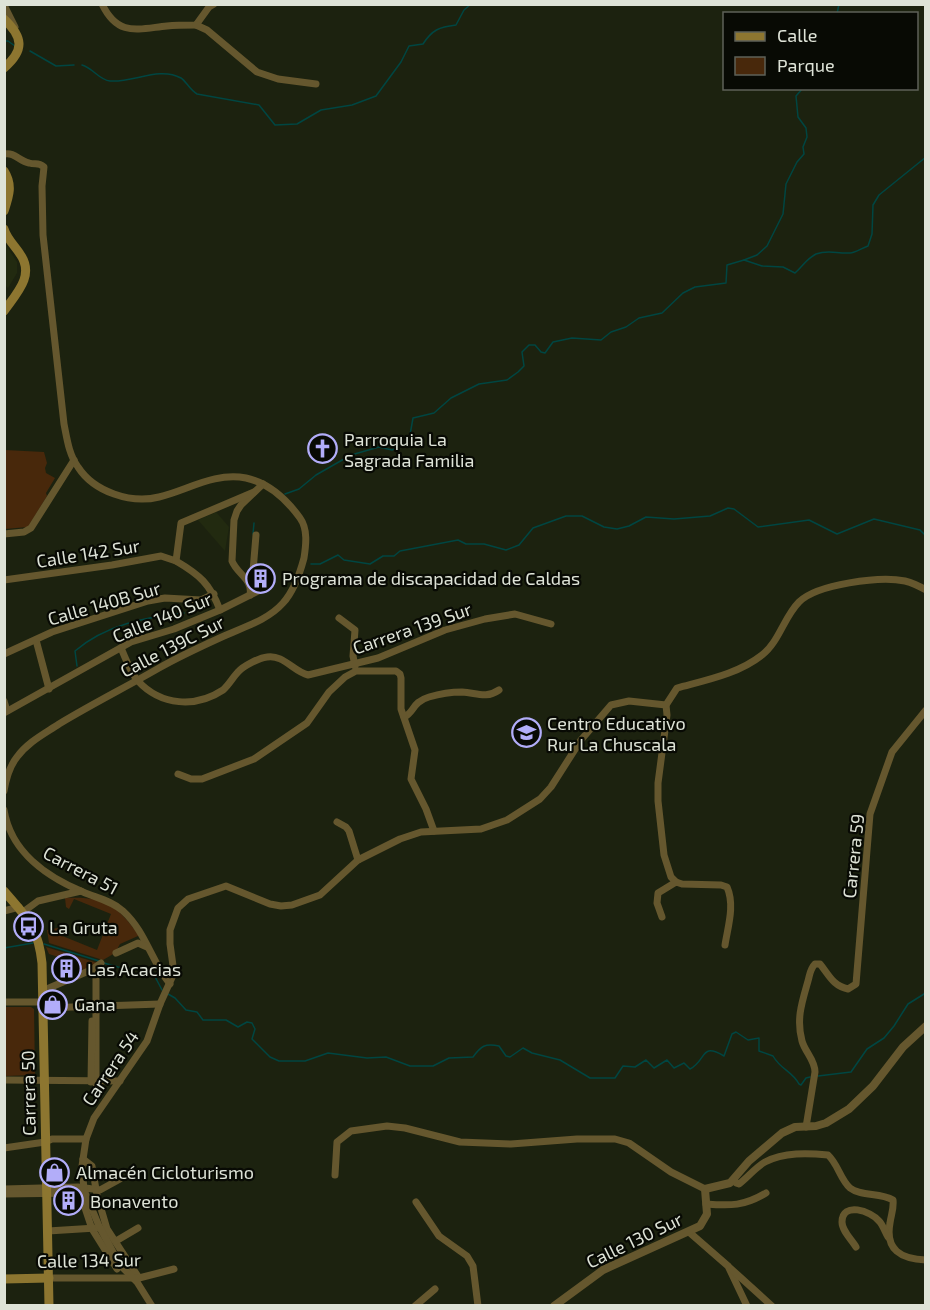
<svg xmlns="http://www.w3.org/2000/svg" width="930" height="1310" font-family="'Exo 2',sans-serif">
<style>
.built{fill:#222a10}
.green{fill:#48280b}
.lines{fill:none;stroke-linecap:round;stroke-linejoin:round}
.stream{stroke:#004642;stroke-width:1.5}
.minor{stroke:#65572e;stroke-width:7}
.tertiary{stroke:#65572e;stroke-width:8}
.secondary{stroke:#8d7630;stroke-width:9}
.labels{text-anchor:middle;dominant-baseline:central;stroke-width:4.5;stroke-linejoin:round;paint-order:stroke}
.poi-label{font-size:18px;fill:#dee3d7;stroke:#080a04;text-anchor:start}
.street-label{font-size:18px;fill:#dee3d7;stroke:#080a04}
</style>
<rect width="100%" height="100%" fill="#1c220f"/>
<!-- built -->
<g class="built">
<polygon points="4,242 17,262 17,273 8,288 5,285"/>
<polygon points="216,512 229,527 225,551 198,520"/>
</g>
<!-- green -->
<g class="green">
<polygon points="5,450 44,452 47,463 45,468 46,473 55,478 46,493 47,496 28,527 5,529"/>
<path d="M65 898C103 896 116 904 138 934V936L120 944 115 953 103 960 49 943 47 930 62 927 60 935 97 950 111 914 74 899 69 909 66 907Z"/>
<polygon points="46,947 98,963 83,971 81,964 49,954"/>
<polygon points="5,1007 31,1007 34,1009 35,1075 5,1076"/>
</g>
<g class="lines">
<!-- stream -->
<g class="stream">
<polyline points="837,14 839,4"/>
<polyline points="4,41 8,41 15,46"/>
<polyline points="30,51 56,66 74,65"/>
<path d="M82 65C93 68 99 80 110 81 133 83 159 66 181 78 186 81 189 89 197 94L259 105 275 125 297 124 321 110 352 105 376 96 401 62 409 46 423 44C432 30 439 27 456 25L464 10 471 4"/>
<polyline points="744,260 757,255 767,246 783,214 786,184 797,162 804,154 803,147 807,137 806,128 798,117 796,96 803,88"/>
<path d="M285 494 299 489 316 475 351 455 379 447 392 450 404 444 410 435 413 418 434 413 451 398 479 384 507 380 518 372 524 366 522 352 529 345H535L541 352 545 353 553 342 572 338 601 340 611 332 626 327 639 318 662 313 683 293 695 287 726 283 727 265 744 260 762 266 783 267 795 273C803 266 806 259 816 254 829 249 837 254 850 253 855 253 862 248 868 246L872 234 873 205 879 195 926 157"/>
<polyline points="253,534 254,523"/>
<polyline points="311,564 320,564 338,555 344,560 370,564 383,556 394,556 400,551 458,540 466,544 484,544 506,550 519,545 533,528 566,516 582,516 604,527 617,529 629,526 646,517 674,519 710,516 728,508 734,509 758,527 809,520 837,534 874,519 920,530 926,536"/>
<path d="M77 666 75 651C105 625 146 617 184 613"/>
<polyline points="44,944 99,961"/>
<polyline points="4,948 33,943"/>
<polyline points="104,963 118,967 152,971 162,990"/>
<path d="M168 994 175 998 186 1010 197 1012 203 1020H226L238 1027 247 1022 252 1023 255 1029 252 1039 270 1057 279 1061H305L328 1053 367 1058 386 1057 410 1066H433L449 1058 473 1057C481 1046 485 1043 499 1046L506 1056 510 1057 523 1048 532 1053 560 1060 590 1078H615L623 1066 635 1067 646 1060 654 1068 667 1060 674 1068 684 1063 690 1069C707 1060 700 1042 724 1056L732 1034 736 1032 748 1040 759 1038V1051L773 1056C781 1070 792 1071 799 1084L801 1085 806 1078 810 1077"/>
<polyline points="818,1076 851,1072 867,1049 884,1038 894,1026 908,1004 924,994 926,990"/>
</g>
<!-- minor -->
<g class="minor">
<path d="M102 4C118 37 137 29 167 26 176 25 186 25 196 25L209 7 214 4"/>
<polyline points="4,5 15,27"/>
<polyline points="196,25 207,30 257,72 278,79 316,84"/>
<path d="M4 154C15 152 19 161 29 163 36 165 38 162 44 167L42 186 43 235 64 424C67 439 69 455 78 467 94 492 131 504 159 497 188 490 214 472 246 478 269 483 287 500 300 518 308 529 306 545 304 558 300 573 294 591 283 603 268 620 244 627 224 636 202 646 180 656 159 668 126 687 92 704 59 724 44 734 28 742 17 757 9 767 6 779 4 791"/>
<polyline points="4,534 24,532 31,528 74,460"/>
<polyline points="247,579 253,571 256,535"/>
<polyline points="4,580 112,565 161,556 176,561"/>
<path d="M250 595C253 579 237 574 232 561L234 520 237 511 241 505 263 484"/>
<path d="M220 610C210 584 200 575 176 561L181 523 254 492"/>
<polyline points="339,618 355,630 353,656 355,666"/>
<polyline points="36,640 49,689"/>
<path d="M121 648C126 659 130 672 138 681 161 706 196 708 223 690 229 685 233 677 238 672 243 666 259 658 267 657 283 654 294 672 308 675L378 658 445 630 485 619 515 614 551 624"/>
<polyline points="4,654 52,632 148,601 165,598 201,600 214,594"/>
<polyline points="4,701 7,711"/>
<polyline points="4,713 131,642 174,629 220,610 268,586"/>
<path d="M404 717C414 713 412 702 429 697 439 694 452 692 462 692 477 693 486 699 499 690"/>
<polyline points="178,774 191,779 202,779 254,759 307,723 329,692 345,677 356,671 396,671 400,674 401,678 401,709 415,750 411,779 426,809 434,831"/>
<path d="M4 810C11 852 45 876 83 892 97 898 112 901 123 911 146 932 151 961 170 984"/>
<polyline points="337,822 346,827 349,831 358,860"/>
<path d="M676 882 671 877 664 855 658 801V783L667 715 666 705 677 688C706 680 738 674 762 655 779 642 784 617 799 602 817 584 880 576 905 581 913 583 919 586 926 590"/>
<polyline points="4,911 19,907"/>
<polyline points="23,912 38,901 81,891"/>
<path d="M662 917 657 903 658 893 676 882 682 884 721 885 727 887C735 905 728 926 725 945"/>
<polyline points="116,953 138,943 147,947"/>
<polyline points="96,968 96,1084"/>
<polyline points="42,991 91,970 101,963"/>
<polyline points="4,1002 43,1002"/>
<polyline points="43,1008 160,1004"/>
<polyline points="4,1080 120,1081"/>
<polyline points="91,1082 92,1021"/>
<path d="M806 1127 815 1072C815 1060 805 1052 802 1041 796 1019 802 1002 808 981 810 974 810 969 815 964H820C829 975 833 986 848 989L856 984 870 814 892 752 926 710"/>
<polyline points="4,1148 45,1142 52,1139 86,1139"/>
<polyline points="83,1159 92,1166 97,1195 107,1229 139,1278"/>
<polyline points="335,1175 337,1142 351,1131 387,1126 405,1128 460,1142 511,1144 577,1139 615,1139 629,1143 671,1172 705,1189"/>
<path d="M734 1179 736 1183 739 1184C748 1177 756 1167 765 1162 784 1152 808 1153 828 1155 838 1164 840 1179 850 1188 862 1197 880 1192 893 1200 894 1209 891 1215 890 1223 885 1250 901 1259 926 1260"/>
<polyline points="4,1189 78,1187 100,1190 120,1179"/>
<polyline points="80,1193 92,1229 117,1269"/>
<polyline points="4,1194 80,1193 82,1191"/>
<polyline points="416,1202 439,1236 467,1256 473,1266 478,1306"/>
<path d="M706 1204C731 1206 744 1206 766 1193"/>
<polyline points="48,1231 96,1228"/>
<polyline points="689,1232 728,1266 747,1306"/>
<polyline points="116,1241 138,1228"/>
<path d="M856 1247C852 1240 842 1231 842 1222 842 1201 871 1211 879 1221 883 1225 885 1232 888 1237"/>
<polyline points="729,1267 772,1306"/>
<polyline points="49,1278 139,1278 174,1269"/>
<polyline points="152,1306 137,1282 120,1265 99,1226 84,1190 82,1166 86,1139 94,1118 147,1041 160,1004 174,973 170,944 170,930 178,908 188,899 226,886 270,904 281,906 292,905 320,895 358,860 400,839 421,832 481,829 507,820 540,799 551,787 581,740 611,705 629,701 666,705"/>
<polyline points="415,1306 435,1289"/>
</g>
<!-- tertiary -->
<polyline class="tertiary" points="554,1306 603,1270 700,1226 707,1214 705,1189 730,1183 749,1161 782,1133 795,1127 816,1126 826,1123 849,1109 873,1086 903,1047 926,1026"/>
<!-- secondary -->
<g class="secondary">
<path d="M4 19C23 37 25 50 4 68"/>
<path d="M4 171C13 185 9 196 4 211"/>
<path d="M4 229C7 239 15 246 20 254 35 275 17 293 4 311"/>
<path d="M4 891C27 918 38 926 42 963L49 1306"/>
<polyline points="4,1279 49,1278"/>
</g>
</g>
<!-- icons -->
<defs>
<symbol id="church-ring" viewBox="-11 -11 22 22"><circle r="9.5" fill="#080a04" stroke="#b2adf9" stroke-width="1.5"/><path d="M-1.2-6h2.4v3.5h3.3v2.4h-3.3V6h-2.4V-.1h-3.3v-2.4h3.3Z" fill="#b2adf9"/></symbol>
<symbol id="building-ring" viewBox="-11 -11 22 22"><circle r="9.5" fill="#080a04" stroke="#b2adf9" stroke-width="1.5"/><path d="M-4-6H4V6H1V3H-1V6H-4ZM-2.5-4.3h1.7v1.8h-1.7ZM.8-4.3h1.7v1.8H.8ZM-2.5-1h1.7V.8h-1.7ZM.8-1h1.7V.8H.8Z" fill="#b2adf9"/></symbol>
<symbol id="school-ring" viewBox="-11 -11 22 22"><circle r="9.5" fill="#080a04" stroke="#b2adf9" stroke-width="1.5"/><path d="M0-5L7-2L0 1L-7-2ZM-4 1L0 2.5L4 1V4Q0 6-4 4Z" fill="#b2adf9"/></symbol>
<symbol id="bus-ring" viewBox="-11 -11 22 22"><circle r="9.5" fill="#080a04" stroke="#b2adf9" stroke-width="1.5"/><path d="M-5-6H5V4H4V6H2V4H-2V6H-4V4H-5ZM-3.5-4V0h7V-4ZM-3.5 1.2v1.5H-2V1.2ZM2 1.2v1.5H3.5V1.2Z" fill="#b2adf9"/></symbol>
<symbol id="shop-ring" viewBox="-11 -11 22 22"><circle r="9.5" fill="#080a04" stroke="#b2adf9" stroke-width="1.5"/><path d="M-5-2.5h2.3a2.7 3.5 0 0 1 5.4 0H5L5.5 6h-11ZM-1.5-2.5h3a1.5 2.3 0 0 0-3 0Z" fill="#b2adf9"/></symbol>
</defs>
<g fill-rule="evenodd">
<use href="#church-ring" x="306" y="432" width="33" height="33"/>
<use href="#building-ring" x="244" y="562" width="33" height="33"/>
<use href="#school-ring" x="510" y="716" width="33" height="33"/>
<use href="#bus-ring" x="12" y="910" width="33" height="33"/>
<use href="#building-ring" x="50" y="952" width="33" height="33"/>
<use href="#shop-ring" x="36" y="988" width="33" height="33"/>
<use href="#shop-ring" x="38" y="1156" width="33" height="33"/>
<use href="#building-ring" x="52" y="1184" width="33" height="33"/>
</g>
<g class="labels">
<!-- poi labels -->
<g class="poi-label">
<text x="344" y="439">Parroquia La<tspan x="344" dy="21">Sagrada Familia</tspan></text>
<text x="282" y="578">Programa de discapacidad de Caldas</text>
<text x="547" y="723">Centro Educativo<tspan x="547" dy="21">Rur La Chuscala</tspan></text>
<text x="49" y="927">La Gruta</text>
<text x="87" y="969">Las Acacias</text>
<text x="74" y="1004">Gana</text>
<text x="76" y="1172">Almacén Cicloturismo</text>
<text x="90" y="1201">Bonavento</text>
</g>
<!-- street labels -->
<g class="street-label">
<text transform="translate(88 553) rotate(-9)">Calle 142 Sur</text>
<text transform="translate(104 603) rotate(-16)">Calle 140B Sur</text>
<text transform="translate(162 617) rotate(-22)">Calle 140 Sur</text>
<text transform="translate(412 628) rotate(-19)">Carrera 139 Sur</text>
<text transform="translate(172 646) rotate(-27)">Calle 139C Sur</text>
<text transform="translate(853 856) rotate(-84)">Carrera 59</text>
<text transform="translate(81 870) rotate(28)">Carrera 51</text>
<text transform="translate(110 1068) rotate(-56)">Carrera 54</text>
<text transform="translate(28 1093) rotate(-91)">Carrera 50</text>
<text transform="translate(634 1240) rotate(-26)">Calle 130 Sur</text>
<text transform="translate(89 1260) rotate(-1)">Calle 134 Sur</text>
</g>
</g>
<!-- border -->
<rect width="930" height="1310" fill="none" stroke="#dee3d7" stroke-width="12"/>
<!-- legend -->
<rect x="723" y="12" width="195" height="78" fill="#080a04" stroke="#5e6158" stroke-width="1.5"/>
<rect x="735" y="32" width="30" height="9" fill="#8d7630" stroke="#5e6158" stroke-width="1.5"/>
<text x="777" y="42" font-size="18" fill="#dee3d7">Calle</text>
<rect x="735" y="57" width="30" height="18" fill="#48280b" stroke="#5e6158" stroke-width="1.5"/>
<text x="777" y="72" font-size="18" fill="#dee3d7">Parque</text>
</svg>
